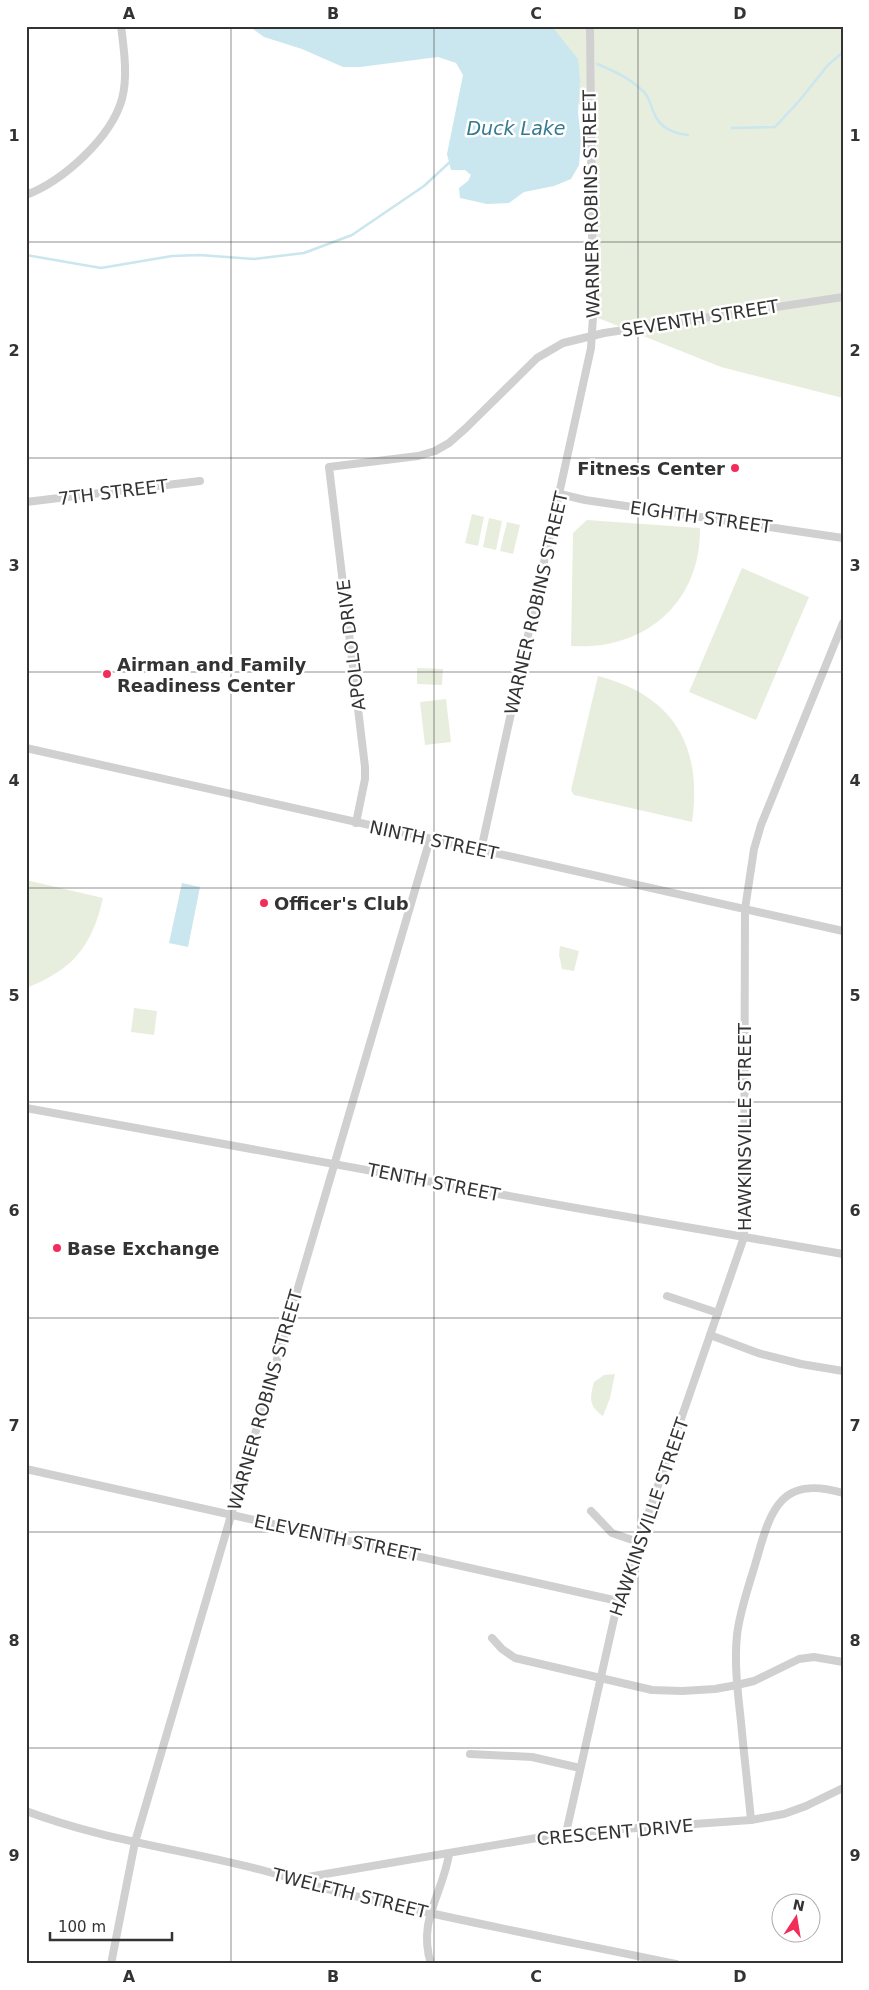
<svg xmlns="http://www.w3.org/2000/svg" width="869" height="1990" font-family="'DejaVu Sans',sans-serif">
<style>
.green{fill:#e8eede}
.water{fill:#cae6ee}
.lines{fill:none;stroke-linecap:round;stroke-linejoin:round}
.stream{stroke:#cae6ee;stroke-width:2.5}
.street{stroke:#d0d0d0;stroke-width:8}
.grid{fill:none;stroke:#333;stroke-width:1;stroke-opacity:0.55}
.poi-dot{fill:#f22d59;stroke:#fff;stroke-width:2}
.labels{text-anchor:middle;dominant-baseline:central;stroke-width:5;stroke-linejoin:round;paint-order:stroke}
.street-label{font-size:18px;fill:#333;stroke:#fff}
.poi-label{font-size:18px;font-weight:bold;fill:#333;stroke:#fff;text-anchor:start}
.water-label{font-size:19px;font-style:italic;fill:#357a8f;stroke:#fff}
.neatline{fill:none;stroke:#333;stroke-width:2}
.grid-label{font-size:16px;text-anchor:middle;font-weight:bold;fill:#333}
</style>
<rect width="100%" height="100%" fill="#fff"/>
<!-- green -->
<g class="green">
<polygon points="412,26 843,26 843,398 721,367 593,316 585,107"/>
<polygon points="472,514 484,517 478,546 465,543"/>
<polygon points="489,518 502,521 496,550 483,547"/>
<path d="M587 520 700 528C701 603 644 651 571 646L573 533Z"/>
<polygon points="507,522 520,525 513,554 500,551"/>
<polygon points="742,568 809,597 756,720 689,692"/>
<polygon points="417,668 443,669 442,685 417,684"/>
<path d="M598 676C673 695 703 746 692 822L574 795 571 790Z"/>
<polygon points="446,699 451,742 425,745 420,702"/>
<path d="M26 880 103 898C92 946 73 970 26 988Z"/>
<polygon points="560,946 579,951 574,971 562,969 559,955"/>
<polygon points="134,1008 157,1011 154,1035 131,1032"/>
<path d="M615 1374 610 1398 603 1416C588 1406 590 1397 594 1382L604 1375Z"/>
</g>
<!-- water -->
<g class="water">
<polygon points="249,26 549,26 554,29 578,59 580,80 578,112 581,140 579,165 571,179 554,186 524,192 509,203 487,204 460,198 459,188 468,181 471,175 465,170 451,170 447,154 463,75 456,63 438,57 360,67 343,67 302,49 264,37"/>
<polygon points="182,883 200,887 188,947 169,943"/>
</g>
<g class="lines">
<!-- stream -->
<g class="stream">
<path d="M597 64C614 71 630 78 644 92 650 98 650 105 654 113 659 127 674 134 688 135"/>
<polyline points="732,128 775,127 800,100 828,65 843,52"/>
<polyline points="26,255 101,268 172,256 199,255 254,259 304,253 352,235 424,186 451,161"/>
</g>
<!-- street -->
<g class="street">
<path d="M26 195C63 181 111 138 122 99 128 76 124 50 121 26"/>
<polyline points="560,494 585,500 843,538"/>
<polyline points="26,502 200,481"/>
<polyline points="26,748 843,931"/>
<polyline points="356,823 365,779 365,767 329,467 418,456 435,451 449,443 466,428 537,358 563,343 604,333 843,297"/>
<polyline points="481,850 591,348 593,316 590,26"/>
<polyline points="26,1108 570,1207 843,1254"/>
<polyline points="667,1296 718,1313"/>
<polyline points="710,1335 758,1353 801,1364 843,1371"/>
<polyline points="26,1469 618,1601"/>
<polyline points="591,1511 612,1533 638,1542"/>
<polyline points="492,1638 502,1649 515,1658 652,1690 682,1691 715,1689 737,1685 754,1681 799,1659 814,1657 843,1662"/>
<polyline points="470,1754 532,1757 580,1768"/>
<path d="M26 1811C105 1841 188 1850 269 1872 291 1878 312 1885 334 1891 447 1919 562 1940 676 1964"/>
<path d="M751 1820C748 1788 744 1755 741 1722 738 1694 734 1664 737 1635 740 1609 750 1583 757 1558 771 1508 782 1475 843 1493"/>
<polyline points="566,1833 618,1601 744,1237 745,909 754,849 761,825 843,623"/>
<polyline points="296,1879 566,1833 751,1820 784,1814 806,1806 843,1788"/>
<polyline points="111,1964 135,1842 430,839"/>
<path d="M431 1964C417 1920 443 1894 449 1854"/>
</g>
</g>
<!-- grid -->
<path class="grid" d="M231 26V1964M434 26V1964M638 26V1964M26 242H843M26 458H843M26 672H843M26 888H843M26 1102H843M26 1318H843M26 1532H843M26 1748H843"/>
<!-- markers -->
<g class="poi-dot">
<circle cx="735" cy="468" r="5"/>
<circle cx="107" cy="674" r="5"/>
<circle cx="264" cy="903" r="5"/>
<circle cx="57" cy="1248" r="5"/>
</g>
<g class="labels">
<!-- street labels -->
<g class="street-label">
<text transform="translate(591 204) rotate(-91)">WARNER ROBINS STREET</text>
<text transform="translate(700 318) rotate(-9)">SEVENTH STREET</text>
<text transform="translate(113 492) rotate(-7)">7TH STREET</text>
<text transform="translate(701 517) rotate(8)">EIGHTH STREET</text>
<text transform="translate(536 603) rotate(-77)">WARNER ROBINS STREET</text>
<text transform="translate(351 645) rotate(-97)">APOLLO DRIVE</text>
<text transform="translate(434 840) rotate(12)">NINTH STREET</text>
<text transform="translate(744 1127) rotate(-90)">HAWKINSVILLE STREET</text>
<text transform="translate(434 1182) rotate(11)">TENTH STREET</text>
<text transform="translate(265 1400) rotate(-74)">WARNER ROBINS STREET</text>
<text transform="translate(649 1517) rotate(-71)">HAWKINSVILLE STREET</text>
<text transform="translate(337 1538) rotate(12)">ELEVENTH STREET</text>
<text transform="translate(615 1832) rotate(-5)">CRESCENT DRIVE</text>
<text transform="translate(350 1893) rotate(14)">TWELFTH STREET</text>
</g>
<!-- poi labels -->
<g class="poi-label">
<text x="725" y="468" text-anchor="end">Fitness Center</text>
<text x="117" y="664">Airman and Family<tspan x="117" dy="21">Readiness Center</tspan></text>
<text x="274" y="903">Officer's Club</text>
<text x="67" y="1248">Base Exchange</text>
</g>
<!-- water labels -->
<g class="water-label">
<text x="516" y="128">Duck Lake</text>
</g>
</g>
<!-- border -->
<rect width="869" height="1990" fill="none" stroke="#ffffff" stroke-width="55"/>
<!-- north arrow -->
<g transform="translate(796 1918) rotate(12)"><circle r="24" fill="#ffffff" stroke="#adadad"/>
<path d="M0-4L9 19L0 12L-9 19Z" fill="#f22d59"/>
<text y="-8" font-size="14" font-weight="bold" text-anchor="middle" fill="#333333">N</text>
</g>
<!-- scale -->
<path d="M50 1932v8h122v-8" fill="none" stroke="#333333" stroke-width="2.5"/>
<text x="58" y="1932" font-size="15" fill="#333333" stroke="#ffffff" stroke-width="4" paint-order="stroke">100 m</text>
<rect x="28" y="28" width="814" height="1934" class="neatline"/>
<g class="grid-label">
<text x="129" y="19">A</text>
<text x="333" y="19">B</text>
<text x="536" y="19">C</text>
<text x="740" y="19">D</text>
<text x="14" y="141">1</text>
<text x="855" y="141">1</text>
<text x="14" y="356">2</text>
<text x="855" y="356">2</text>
<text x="14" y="571">3</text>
<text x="855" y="571">3</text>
<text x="14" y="786">4</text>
<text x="855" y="786">4</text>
<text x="14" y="1001">5</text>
<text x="855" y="1001">5</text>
<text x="14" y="1216">6</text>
<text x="855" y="1216">6</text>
<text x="14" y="1431">7</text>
<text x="855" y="1431">7</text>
<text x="14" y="1646">8</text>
<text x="855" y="1646">8</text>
<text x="14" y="1861">9</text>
<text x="855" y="1861">9</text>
<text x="129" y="1982">A</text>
<text x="333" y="1982">B</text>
<text x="536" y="1982">C</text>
<text x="740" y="1982">D</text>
</g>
</svg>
